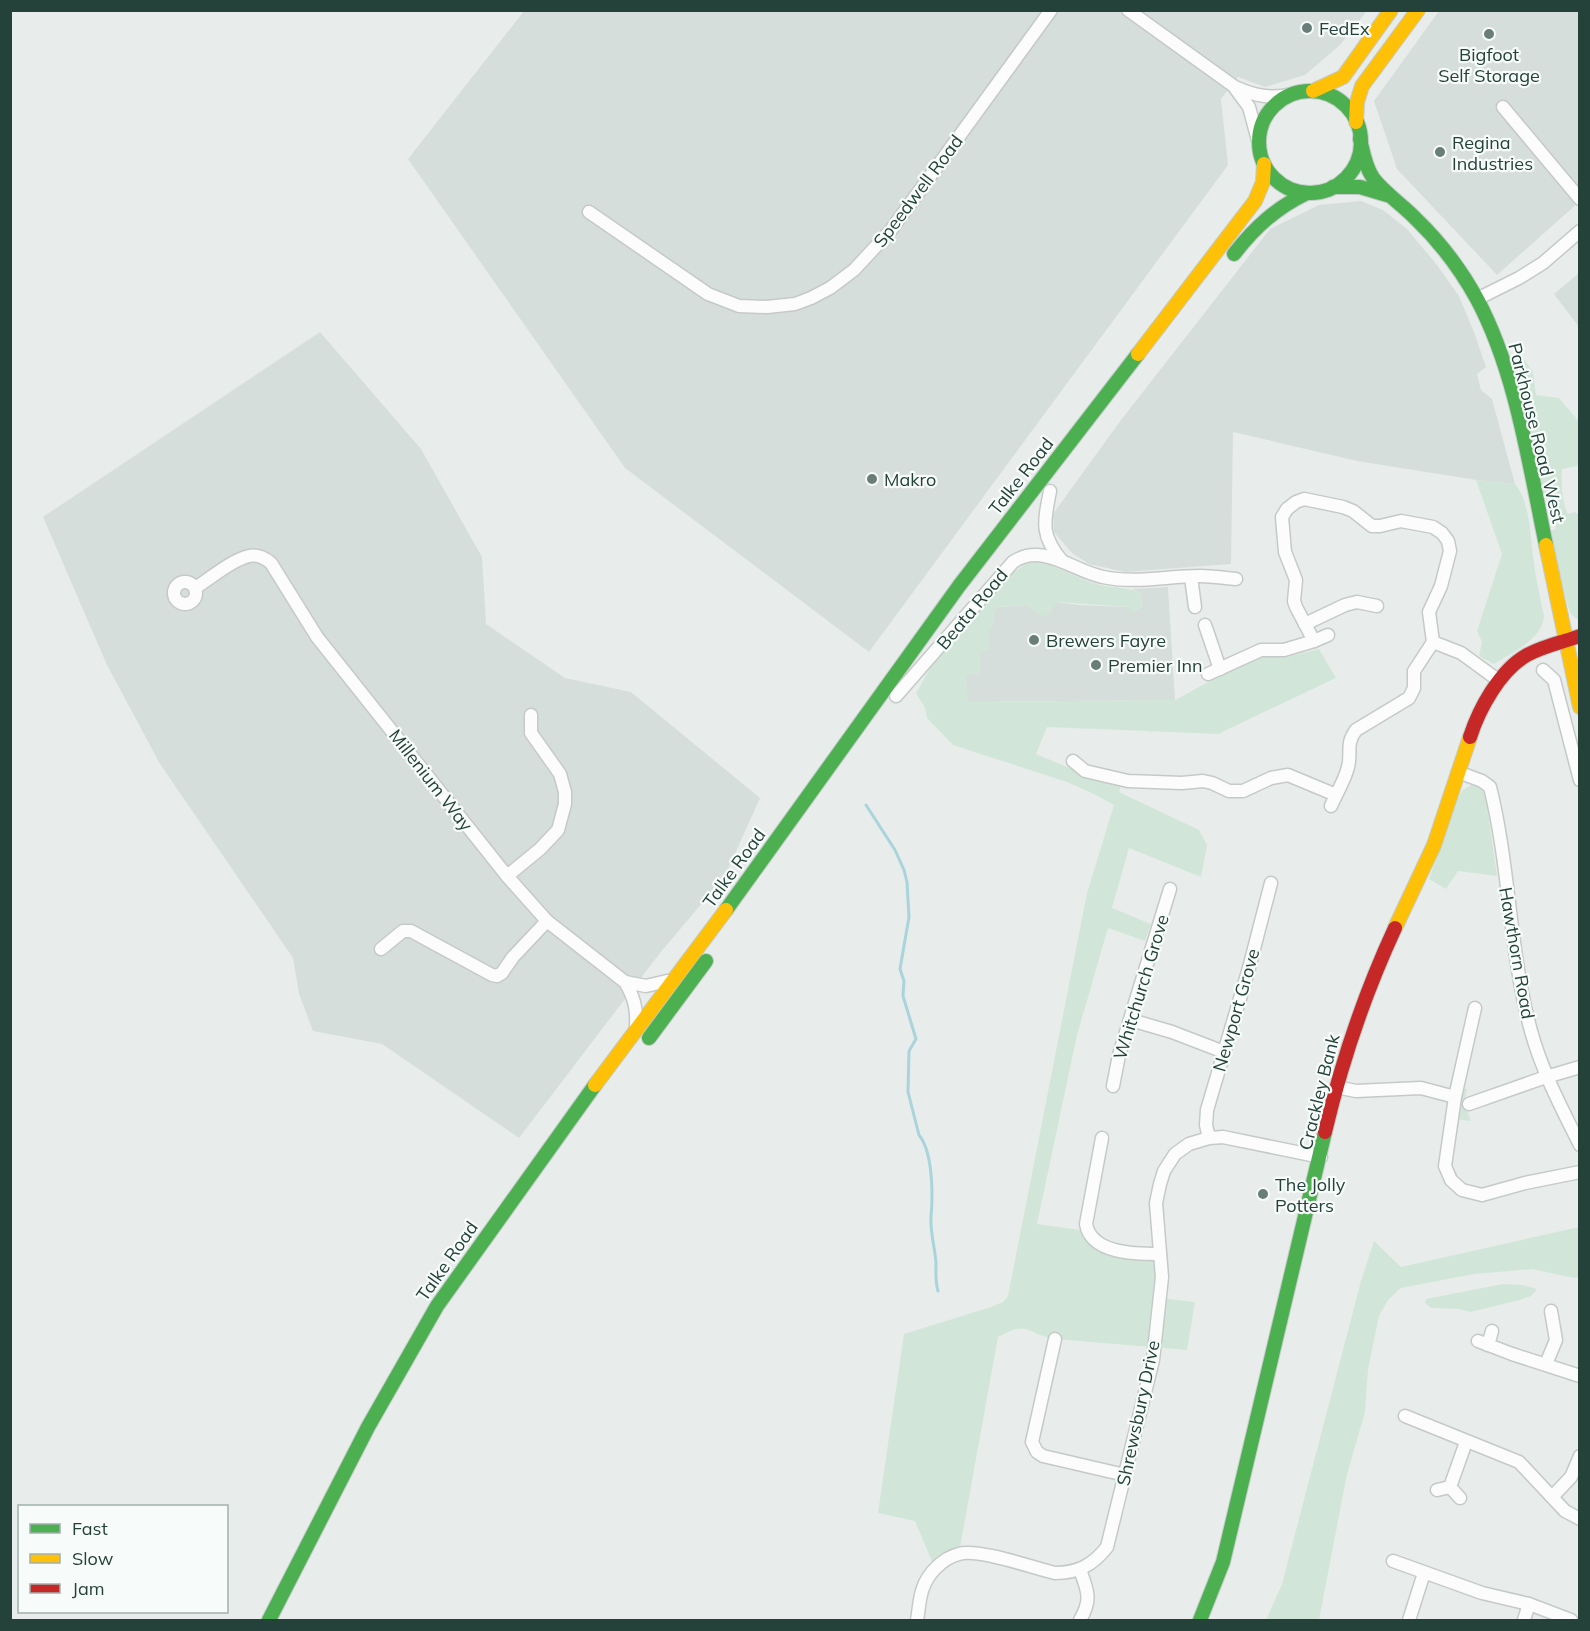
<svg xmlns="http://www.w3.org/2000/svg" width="1590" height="1631" font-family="Mulish,sans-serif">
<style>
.built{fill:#d6dedb}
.green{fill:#d1e6d8}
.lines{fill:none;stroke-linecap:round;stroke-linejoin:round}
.stream{stroke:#a9d4db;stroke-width:3}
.street-casing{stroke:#c5cac8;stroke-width:15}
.fast-casing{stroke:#c3cbc8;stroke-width:16}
.slow-casing{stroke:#c3cbc8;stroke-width:16}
.jam-casing{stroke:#c3cbc8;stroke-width:16}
.street{stroke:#fcfcfc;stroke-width:12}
.fast{stroke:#4caf50;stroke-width:14}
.slow{stroke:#ffc107;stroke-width:14}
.jam{stroke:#c62828;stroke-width:14}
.poi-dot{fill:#697e78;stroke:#f7fbf9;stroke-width:2}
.labels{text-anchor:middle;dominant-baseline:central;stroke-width:4.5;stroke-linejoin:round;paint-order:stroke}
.poi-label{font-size:18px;fill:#24423a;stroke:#f7fbf9;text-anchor:start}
.street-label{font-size:18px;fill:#24423a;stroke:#f7fbf9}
</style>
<rect width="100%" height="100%" fill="#e8edeb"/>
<!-- built -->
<g class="built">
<polygon points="524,11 1367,11 1340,45 1305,75 1265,87 1238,77 1221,99 1228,165 869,652 625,468 408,159"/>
<polygon points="1439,11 1579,11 1579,202 1497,275 1397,169 1374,101"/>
<polygon points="1361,201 1383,210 1407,229 1437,265 1459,296 1474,332 1486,367 1477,374 1481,390 1492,399 1515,484 1476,480 1357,461 1233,432 1231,564 1125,572 1089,564 1072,553 1054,532 1053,514 1121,420 1270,229 1319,205"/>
<polygon points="1579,273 1579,327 1554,294"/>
<polygon points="320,332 421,449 482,557 486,624 565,678 631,692 760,798 725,876 660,953 519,1138 382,1044 313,1031 299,994 293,958 160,764 107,665 43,517"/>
<polygon points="1168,587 1175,700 967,702 965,674 980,674 979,650 988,629 993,625 994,611 997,607 1026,605 1033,608 1056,602 1079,605 1129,607 1134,611 1142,607 1141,594 1132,589"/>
</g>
<!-- green -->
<g class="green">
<path d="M1523 358 1533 372 1536 395 1559 398 1577 419 1579 425V461L1577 466 1562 469C1562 485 1561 500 1568 514L1575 512 1579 515V621L1571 614 1568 606 1549 532 1556 529 1547 500 1538 482 1512 363Z"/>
<path d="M1476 480 1515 484C1530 502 1530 534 1533 556 1535 576 1540 596 1544 616 1543 639 1511 653 1494 664L1479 656 1482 642 1477 631 1502 554Z"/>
<path d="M1034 562C1057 563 1081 582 1105 586 1119 588 1129 587 1141 594L1142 607 1134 611H1130L1129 607 1057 602 1050 614 1041 616 1026 605 997 607 994 611 993 626 988 630 990 650 979 651 980 674 965 675 968 702 1175 700 1249 660 1261 657H1287L1319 649 1336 678 1218 734 1047 727 1036 754 1084 774 1122 782 1119 792 1199 830 1207 845 1201 877 1129 848 1112 908 1151 924 1145 941 1108 928 1077 1035 1037 1224 1087 1231 1096 1242 1160 1254V1298L1195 1302 1187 1350 1055 1339C1026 1334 1029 1320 998 1337L959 1553 935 1569 915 1521 878 1513 904 1334 991 1307 1003 1302 1008 1296 1087 893 1114 805 1096 795 1067 782 953 745 927 718 925 708 916 693 937 656 949 645 1011 574 1024 565Z"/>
<path d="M1471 785C1480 785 1482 790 1486 798L1497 876 1458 871 1446 889 1429 879 1457 799 1463 790Z"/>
<polygon points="1460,1088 1467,1089 1464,1103 1471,1121 1456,1119"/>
<polygon points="1579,1227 1579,1277 1574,1278 1532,1269 1474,1274 1401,1288 1388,1300 1379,1316 1368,1369 1365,1412 1347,1474 1319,1620 1266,1620 1282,1584 1361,1281 1374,1241 1401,1267"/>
<polygon points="1503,1284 1522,1285 1537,1289 1531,1296 1520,1300 1470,1312 1458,1309 1431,1308 1425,1303 1426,1299"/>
</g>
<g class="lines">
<!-- stream -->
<path class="stream" d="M866 805 895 850 904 870 907 882 909 917 900 969 904 981 903 996 916 1039 909 1051 908 1092 919 1135C933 1152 933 1195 931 1217 930 1232 935 1248 936 1263 936 1274 935 1281 938 1291"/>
<defs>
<g id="street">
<path d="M1128 10 1235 87C1255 96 1271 99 1292 94"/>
<polyline points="1235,88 1249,107 1259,144"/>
<polyline points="1503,107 1580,199"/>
<polyline points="589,212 708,294 739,306 767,307 795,304 811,298 830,288 854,270 891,230 1051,10"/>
<polyline points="1477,299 1519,278 1543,263 1580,231"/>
<path d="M1050 491C1044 522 1040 535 1062 561"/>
<polyline points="1191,577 1195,607"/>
<circle cx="185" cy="593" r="11"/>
<path d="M195 588C211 578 230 561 249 556 258 554 265 558 271 563L317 637 507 876 547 921 625 982C634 997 637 1008 636 1026"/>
<polyline points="1305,624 1345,605 1357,602 1377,606"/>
<polyline points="1205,625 1220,669"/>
<polyline points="1314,641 1328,635"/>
<polyline points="1543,670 1554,680 1580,780"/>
<polyline points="1208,674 1261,650 1284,650 1314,641 1296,607 1294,601 1296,580 1285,552 1282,517 1287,509 1296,502 1304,499 1343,507 1353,511 1372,526 1380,526 1401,521 1433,527 1442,533 1448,541 1450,551 1441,586 1429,612 1433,642 1461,653 1498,680"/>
<path d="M896 696 1013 562C1043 542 1073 571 1103 577 1135 584 1167 576 1200 576 1212 576 1224 578 1236 579"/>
<polyline points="1073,761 1085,771 1128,781 1182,783 1203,781 1212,783 1229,791 1243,791 1271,778 1288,775 1336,795"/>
<path d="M1458 772 1482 781 1490 787C1510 867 1509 951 1531 1031 1542 1071 1561 1107 1580 1145"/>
<path d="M1331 806C1336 794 1345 780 1348 767 1352 752 1345 745 1356 730L1409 698 1414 688V671L1433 642"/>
<polyline points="507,876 540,849 558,830 565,804 565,792 560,774 531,733 531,715"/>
<polyline points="381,949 403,931 411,931 492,975 497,976 502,973 513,957 547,921"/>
<polyline points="625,982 646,986 667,981"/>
<polyline points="1475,1008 1455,1097 1445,1166 1451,1180 1462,1190 1482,1195 1525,1183 1580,1172"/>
<polyline points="1131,1020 1172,1032 1224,1052"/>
<polyline points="1113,1086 1119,1055 1170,889"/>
<polyline points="1336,1087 1356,1091 1421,1088 1455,1097"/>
<polyline points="1469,1104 1546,1077 1580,1067"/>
<path d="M1102 1138 1086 1224C1091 1254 1136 1254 1160 1254"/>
<polyline points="1209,1138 1206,1125 1207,1110 1249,968 1271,883"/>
<polyline points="1055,1339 1032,1442 1037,1452 1043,1456 1125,1475"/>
<polyline points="1478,1341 1512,1354 1580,1376"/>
<polyline points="1488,1345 1492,1331"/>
<polyline points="1546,1364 1556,1340 1551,1311"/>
<polyline points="1405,1416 1519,1462 1565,1511 1580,1519"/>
<polyline points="1450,1487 1466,1442"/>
<polyline points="1437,1490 1450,1487 1460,1498"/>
<polyline points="1552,1497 1571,1477 1580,1456"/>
<polyline points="1393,1561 1482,1593 1529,1604 1571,1620"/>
<path d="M917 1620C919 1610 919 1598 923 1588 928 1573 943 1558 959 1554 977 1548 1034 1568 1055 1573 1078 1573 1093 1565 1107 1547L1153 1360 1162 1277 1156 1203 1160 1184 1164 1171 1175 1154 1189 1144 1209 1138 1223 1137 1321 1157"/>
<path d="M1080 1620C1092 1600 1088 1591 1080 1570"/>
<polyline points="1409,1620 1424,1573"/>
<polyline points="1524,1620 1529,1604"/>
</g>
<g id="fast">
<circle cx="1310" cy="142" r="51"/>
<path d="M1360 139C1363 152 1365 166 1373 178 1384 193 1403 205 1416 219 1440 242 1461 270 1477 299 1516 372 1529 464 1546 545"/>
<polyline points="1333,187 1360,187 1387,195"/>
<path d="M1234 254C1255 227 1276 208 1307 193"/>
<polyline points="726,910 959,586 1138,354"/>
<polyline points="649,1038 706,961"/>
<polyline points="269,1620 368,1427 437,1306 595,1085"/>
<polyline points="1200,1620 1223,1562 1325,1132"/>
</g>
<g id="slow">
<polyline points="1313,91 1343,77 1391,10"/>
<polyline points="1356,122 1357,102 1362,86 1418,10"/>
<polyline points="1138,354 1255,201 1263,182 1264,164"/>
<polyline points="1546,545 1580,707"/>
<polyline points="1395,928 1434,845 1470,737"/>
<polyline points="595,1085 726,910"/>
</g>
<g id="jam">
<path d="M1470 737C1479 709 1500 670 1527 655 1543 646 1563 642 1580 636"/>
<path d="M1325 1132C1342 1060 1364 995 1395 928"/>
</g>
</defs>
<!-- street casing -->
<use href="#street" class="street-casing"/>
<!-- fast casing -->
<use href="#fast" class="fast-casing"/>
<!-- slow casing -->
<use href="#slow" class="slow-casing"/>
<!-- jam casing -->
<use href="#jam" class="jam-casing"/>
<!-- street -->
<use href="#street" class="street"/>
<!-- fast -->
<use href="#fast" class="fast"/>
<!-- slow -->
<use href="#slow" class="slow"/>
<!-- jam -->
<use href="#jam" class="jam"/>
</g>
<!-- markers -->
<g class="poi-dot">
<circle cx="1307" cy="28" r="6"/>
<circle cx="1489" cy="34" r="6"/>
<circle cx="1440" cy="152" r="6"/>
<circle cx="872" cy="479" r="6"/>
<circle cx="1034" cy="640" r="6"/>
<circle cx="1096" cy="665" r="6"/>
<circle cx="1263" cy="1194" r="6"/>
</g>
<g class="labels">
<!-- poi labels -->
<g class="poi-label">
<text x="1319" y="28">FedEx</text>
<text x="1489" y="54" text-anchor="middle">Bigfoot<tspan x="1489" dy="21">Self Storage</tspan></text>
<text x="1452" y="142">Regina<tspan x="1452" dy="21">Industries</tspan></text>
<text x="884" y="479">Makro</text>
<text x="1046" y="640">Brewers Fayre</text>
<text x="1108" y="665">Premier Inn</text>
<text x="1275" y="1184">The Jolly<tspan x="1275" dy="21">Potters</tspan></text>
</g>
<!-- street labels -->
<g class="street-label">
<text transform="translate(918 191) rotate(-53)">Speedwell Road</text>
<text transform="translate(1537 433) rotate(76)">Parkhouse Road West</text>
<text transform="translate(1021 476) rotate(-52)">Talke Road</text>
<text transform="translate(972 609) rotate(-50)">Beata Road</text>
<text transform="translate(431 780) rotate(52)">Millenium Way</text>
<text transform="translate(734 868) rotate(-54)">Talke Road</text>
<text transform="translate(1517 953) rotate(80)">Hawthorn Road</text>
<text transform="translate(1141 987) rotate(-73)">Whitchurch Grove</text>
<text transform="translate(1236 1010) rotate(-74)">Newport Grove</text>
<text transform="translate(1319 1092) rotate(-76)">Crackley Bank</text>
<text transform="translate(447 1261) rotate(-55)">Talke Road</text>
<text transform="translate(1138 1413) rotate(-78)">Shrewsbury Drive</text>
</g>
</g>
<!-- border -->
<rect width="1590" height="1631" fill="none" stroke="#24423a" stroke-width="24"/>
<!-- legend -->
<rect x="18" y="1505" width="210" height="108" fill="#f7fbf9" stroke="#a3b1ad" stroke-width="1.5"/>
<rect x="30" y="1524" width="30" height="9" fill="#4caf50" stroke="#a3b1ad" stroke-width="1.5"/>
<text x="72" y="1535" font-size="18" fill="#24423a">Fast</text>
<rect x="30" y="1554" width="30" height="9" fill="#ffc107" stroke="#a3b1ad" stroke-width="1.5"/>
<text x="72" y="1565" font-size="18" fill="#24423a">Slow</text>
<rect x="30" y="1584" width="30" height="9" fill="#c62828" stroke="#a3b1ad" stroke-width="1.5"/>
<text x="72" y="1595" font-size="18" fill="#24423a">Jam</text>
</svg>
